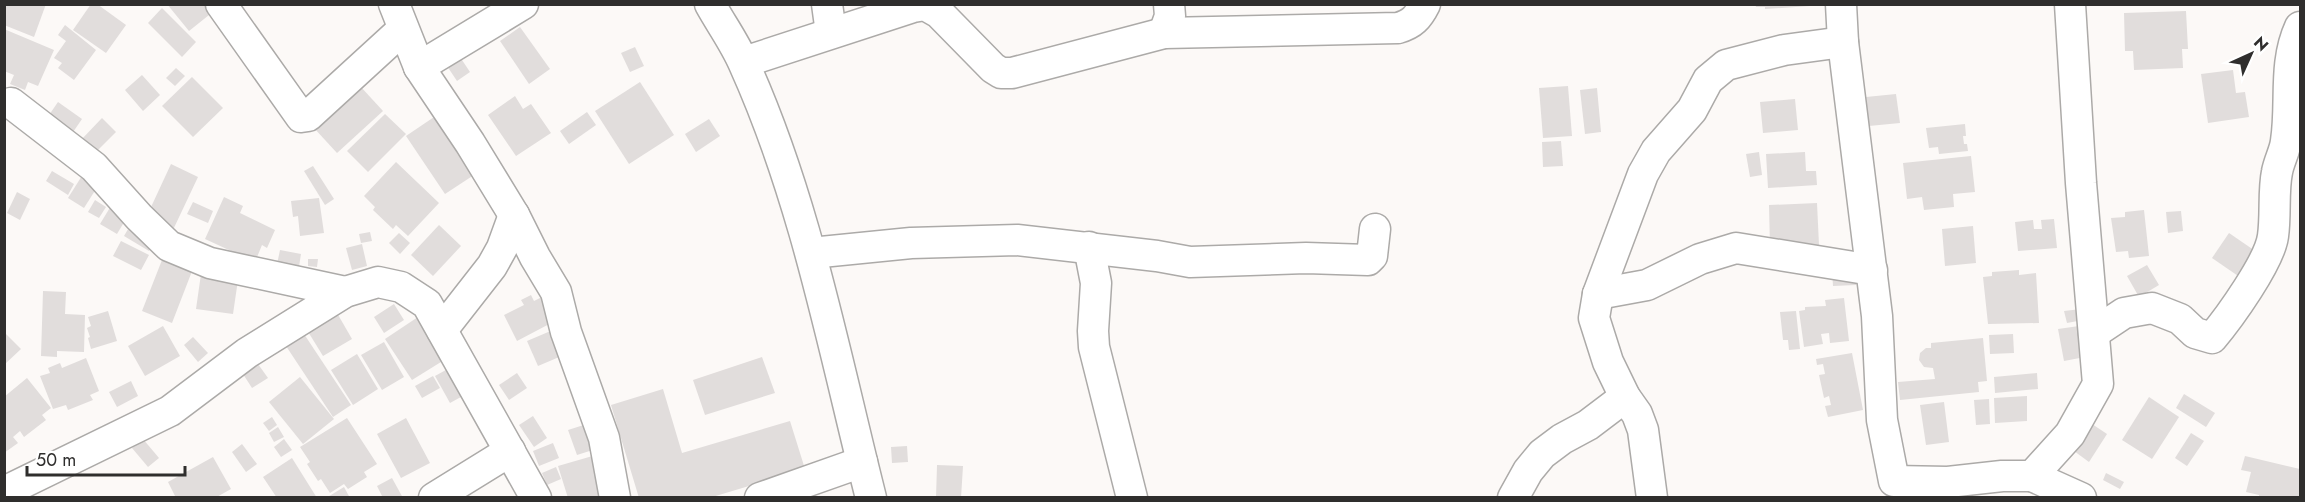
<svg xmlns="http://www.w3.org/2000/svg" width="2305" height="502" font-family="Jost,sans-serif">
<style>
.building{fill:#e1dddc}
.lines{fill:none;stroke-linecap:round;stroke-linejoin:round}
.minor-casing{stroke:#acaaa8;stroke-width:33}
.minor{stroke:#fff;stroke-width:30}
</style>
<rect width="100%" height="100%" fill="#fcf9f7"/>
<!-- building -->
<g class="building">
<polygon points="4,4 46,4 34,37 4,25"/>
<polygon points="91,4 97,4 126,25 106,53 73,30"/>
<polygon points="167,4 209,4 214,11 189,31"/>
<polygon points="1755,4 1810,4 1810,6 1765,9 1765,7 1756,7"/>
<polygon points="162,8 196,42 182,57 148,23"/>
<polygon points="2186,11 2188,49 2182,49 2183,68 2134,70 2133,51 2125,51 2124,13"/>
<polygon points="65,25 96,50 74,80 58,68 62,63 54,58 66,41 58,35"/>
<polygon points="520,27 550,69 529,84 500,41"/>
<polygon points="4,29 54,50 38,86 28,82 25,90 10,84 14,75 4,71"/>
<polygon points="635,47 644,66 630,72 621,53"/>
<polygon points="460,57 470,72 457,81 447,66"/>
<polygon points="176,68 185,76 175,86 166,78"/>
<polygon points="2233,70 2236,93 2245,92 2249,117 2208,123 2201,74"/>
<polygon points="142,75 160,95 143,111 125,90"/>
<polygon points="192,77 223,108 193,137 162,106"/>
<polygon points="640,82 674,135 629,164 595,111"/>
<polygon points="360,86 383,111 337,153 314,128"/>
<polygon points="1568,86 1572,136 1543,138 1539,88"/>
<polygon points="1597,88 1601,132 1585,134 1580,90"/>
<polygon points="1896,94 1900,123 1869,126 1866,97"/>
<polygon points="515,96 523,109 531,104 551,133 516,156 488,115"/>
<polygon points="1795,99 1798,130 1763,133 1760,102"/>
<polygon points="58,102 82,119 71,135 47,118"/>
<polygon points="587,112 596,125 569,144 560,131"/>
<polygon points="440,113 480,171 445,194 406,136"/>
<polygon points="385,114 406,134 368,172 347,151"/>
<polygon points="102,118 116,132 95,153 81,140"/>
<polygon points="709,119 720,136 696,152 685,134"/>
<polygon points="1965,124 1966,136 1963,136 1964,144 1967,144 1968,151 1939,154 1938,147 1929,148 1926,128"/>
<polygon points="1561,141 1563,166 1543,167 1542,142"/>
<polygon points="1759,152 1762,175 1750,177 1746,154"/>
<polygon points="1805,152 1806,171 1816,171 1817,185 1768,188 1766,154"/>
<polygon points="1971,156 1975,192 1953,194 1954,207 1924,210 1922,197 1907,199 1903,163"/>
<polygon points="396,162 439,203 408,236 396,225 393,229 373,210 375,207 364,196"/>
<polygon points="171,164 198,177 172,232 145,220"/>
<polygon points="313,166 334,199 325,205 304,171"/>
<polygon points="52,171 74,184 68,195 46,181"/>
<polygon points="85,171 101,181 84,208 68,198"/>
<polygon points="17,192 30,199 20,220 7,213"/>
<polygon points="224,197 243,206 240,213 275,230 267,248 262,245 255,262 205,239"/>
<polygon points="319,198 324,233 300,236 298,216 293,217 291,201"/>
<polygon points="95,200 106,207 99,218 88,212"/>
<polygon points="114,201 130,212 117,234 100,224"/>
<polygon points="193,202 213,211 208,223 187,214"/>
<polygon points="1817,203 1819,245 1770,247 1769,205"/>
<polygon points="2144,210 2149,256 2129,258 2128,251 2116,252 2111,218 2125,217 2125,212"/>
<polygon points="2181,211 2183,231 2168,233 2166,212"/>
<polygon points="2054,219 2057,248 2018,251 2015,222 2033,220 2034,229 2042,229 2041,220"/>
<polygon points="131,224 156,239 149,251 124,236"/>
<polygon points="439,225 461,246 433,276 411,255"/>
<polygon points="1973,226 1976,263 1945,266 1942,229"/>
<polygon points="370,232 372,241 361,243 359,234"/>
<polygon points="399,233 410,243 400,254 389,243"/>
<polygon points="2229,233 2261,255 2244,280 2212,258"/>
<polygon points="121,241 149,255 141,270 113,256"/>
<polygon points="362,244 367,266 352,270 346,248"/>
<polygon points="280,250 301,254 298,273 276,269"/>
<polygon points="308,259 318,259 317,267 308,266"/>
<polygon points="162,260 180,266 194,266 172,323 142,311"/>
<polygon points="2147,265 2159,285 2139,297 2127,276"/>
<polygon points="202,267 239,273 233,314 196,309"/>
<polygon points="1855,270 1856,285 1833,286 1832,271"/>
<polygon points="2019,270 2019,275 2036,273 2039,323 1988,324 1983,277 1992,276 1992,272"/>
<polygon points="43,291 66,292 65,314 85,315 84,352 57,351 57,357 41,356"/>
<polygon points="531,295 534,301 542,297 555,321 517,341 504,315 524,305 521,300"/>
<polygon points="1844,298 1849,341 1830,343 1829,333 1821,334 1823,344 1804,347 1799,311 1805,310 1805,307 1826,306 1825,300"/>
<polygon points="394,304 404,320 384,333 374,317"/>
<polygon points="2081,309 2083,320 2067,323 2064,311"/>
<polygon points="108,311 117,341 91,349 88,338 90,337 87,328 91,326 88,317"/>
<polygon points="1796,311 1800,349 1789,350 1788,340 1783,340 1780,312"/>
<polygon points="337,313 352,339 323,356 307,330"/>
<polygon points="421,315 449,357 412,380 385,339"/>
<polygon points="163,326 180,356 145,376 128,346"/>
<polygon points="2079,326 2085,357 2064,361 2058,329"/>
<polygon points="560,327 571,352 538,366 527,341"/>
<polygon points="4,332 21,349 4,365"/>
<polygon points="304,334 351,405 333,417 286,346"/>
<polygon points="2013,334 2014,353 1990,354 1989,335"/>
<polygon points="193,337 208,353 198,362 184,345"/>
<polygon points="1983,338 1987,381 1978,382 1979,392 1900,400 1898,382 1935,379 1933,368 1924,367 1919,360 1920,353 1926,348 1931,348 1931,343"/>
<polygon points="384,342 404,377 382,390 361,355"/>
<polygon points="1852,353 1863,410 1828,417 1825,406 1831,405 1829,396 1824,398 1819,375 1825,374 1823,364 1817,365 1816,359"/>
<polygon points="357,354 378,389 353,405 331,370"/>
<polygon points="762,357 775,393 705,415 693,380"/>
<polygon points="86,358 99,391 90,395 93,400 68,410 66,405 53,409 40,376 50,373 48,368 60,363 62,368"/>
<polygon points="258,364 268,378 252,388 243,374"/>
<polygon points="455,365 470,392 450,403 435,376"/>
<polygon points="517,373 527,388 509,400 499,385"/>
<polygon points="2037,373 2038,389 1995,393 1994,377"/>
<polygon points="433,376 440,388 422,398 415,386"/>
<polygon points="300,377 334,419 303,444 269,402"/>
<polygon points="27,378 51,408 42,415 46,420 24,437 20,431 13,437 18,443 4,453 4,397"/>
<polygon points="131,381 138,396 117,407 109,392"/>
<polygon points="663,389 682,453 790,421 805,469 709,498 639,498 611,405"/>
<polygon points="2184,394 2215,413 2206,427 2176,408"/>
<polygon points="2027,396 2027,421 1995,423 1994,398"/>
<polygon points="2149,397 2179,417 2152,459 2122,440"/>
<polygon points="1989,399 1990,424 1976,425 1974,400"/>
<polygon points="1944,402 1949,442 1926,445 1920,405"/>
<polygon points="533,416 547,438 534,447 519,425"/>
<polygon points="272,417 277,425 269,431 263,423"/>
<polygon points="347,418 377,464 364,472 367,477 348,489 344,484 330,493 321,479 318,481 307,464 310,462 300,447"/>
<polygon points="406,418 430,463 401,478 377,434"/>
<polygon points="590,423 599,448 577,455 568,430"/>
<polygon points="2092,424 2107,434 2089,462 2074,451"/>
<polygon points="278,427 284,437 274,442 269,433"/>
<polygon points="2191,433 2204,441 2187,466 2175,458"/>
<polygon points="143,439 159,458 148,467 132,448"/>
<polygon points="284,439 292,450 281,457 274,447"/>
<polygon points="553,443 559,458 539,466 533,451"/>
<polygon points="242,444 257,464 246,472 232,452"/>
<polygon points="907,446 908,462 892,463 891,447"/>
<polygon points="596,455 609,498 568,498 558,466"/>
<polygon points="2245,456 2300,469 2300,498 2259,498 2259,495 2246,492 2251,472 2241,470"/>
<polygon points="213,457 231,489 215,498 176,498 168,482"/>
<polygon points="292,458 317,498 277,498 263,477"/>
<polygon points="937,465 963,466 961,498 936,498"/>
<polygon points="556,467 561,479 547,485 542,473"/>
<polygon points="2106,473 2124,482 2120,489 2103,480"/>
<polygon points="392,478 403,498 383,498 377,486"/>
<polygon points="344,487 350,498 326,498"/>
</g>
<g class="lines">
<defs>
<g id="minor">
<polyline points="221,4 301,117 308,116 402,30"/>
<polyline points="394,4 419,67 470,143 514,215 535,257 556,292 566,332 604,438 615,498"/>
<path d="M710 4C721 24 735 43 744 64 806 201 834 352 871 498"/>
<polyline points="827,4 831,33"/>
<polyline points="1841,4 1843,42 1877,316 1882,420 1894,481 1948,482 2002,476 2032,476 2070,434 2098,384 2081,183 2070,4"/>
<polyline points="1164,33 1170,16 1169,4"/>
<path d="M744 62 913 7 925 5 939 13 993 68 1001 73H1012L1164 33 1398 28C1412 24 1418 18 1425 4"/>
<polyline points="419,67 523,4"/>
<polyline points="11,103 94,167 139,217 169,246 210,263 345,292"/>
<polyline points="1089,247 1096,283 1093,331 1094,347 1132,498"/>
<polyline points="811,253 911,243 1017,240 1157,256 1190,262 1306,258 1368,260 1372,256 1375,229"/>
<polyline points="1598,294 1647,285 1700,259 1736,248 1872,270"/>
<polyline points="442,330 492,266 502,248 514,215"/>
<path d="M2094 333 2124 313 2152 308 2180 319 2195 333 2212 338C2229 318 2270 261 2273 236 2276 215 2273 191 2277 172 2279 161 2285 151 2286 141 2292 102 2283 64 2300 27"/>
<polyline points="2032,476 2081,498"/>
<polyline points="4,492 170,411 247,353 345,292 378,282 401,287 427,304 536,498"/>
<polyline points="434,498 510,451"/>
<polyline points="760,498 862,462"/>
<polyline points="1513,498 1528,471 1542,454 1562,439 1588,425 1625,397"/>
<polyline points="1652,498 1643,430 1637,414 1625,397 1608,362 1594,318 1598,294 1643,174 1656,151 1692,110 1708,80 1726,65 1784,50 1843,42"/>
</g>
</defs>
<!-- minor casing -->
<use href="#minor" class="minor-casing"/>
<!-- minor -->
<use href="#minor" class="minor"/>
</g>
<!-- border -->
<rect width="2305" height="502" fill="none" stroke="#2f2e2d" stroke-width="12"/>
<!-- north arrow -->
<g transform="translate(2251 54) rotate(45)" stroke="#ffffff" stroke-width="4.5" paint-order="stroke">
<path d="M0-4.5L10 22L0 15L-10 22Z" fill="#2f2e2d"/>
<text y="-9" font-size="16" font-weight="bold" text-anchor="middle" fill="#2f2e2d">N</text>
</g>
<!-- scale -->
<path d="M27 466v9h158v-9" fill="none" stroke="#2f2e2d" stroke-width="3"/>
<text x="36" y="466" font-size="18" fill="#2f2e2d" stroke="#ffffff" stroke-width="4.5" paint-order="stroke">50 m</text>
</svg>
